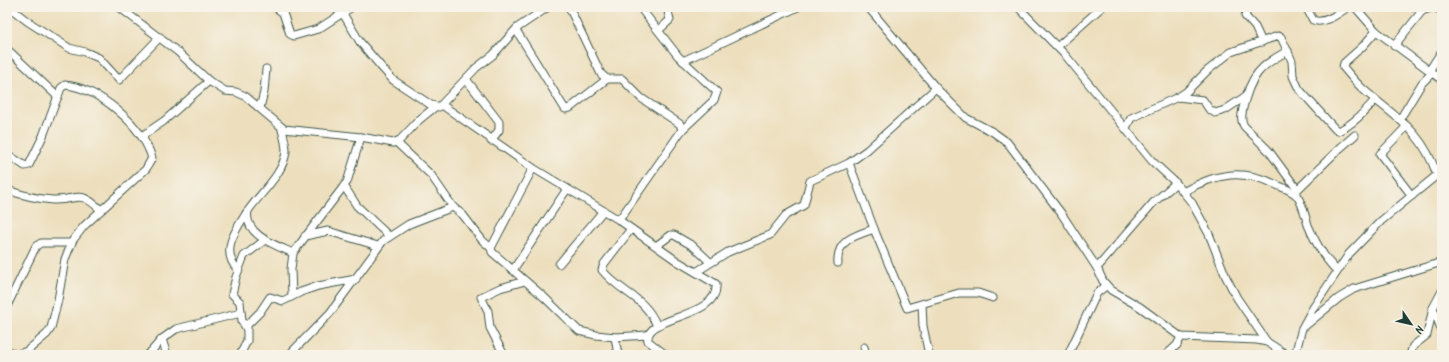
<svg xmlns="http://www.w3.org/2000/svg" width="1449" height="362" font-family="Kalam,sans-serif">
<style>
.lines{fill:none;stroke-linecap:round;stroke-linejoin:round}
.minor-casing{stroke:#3e5549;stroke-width:9}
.minor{stroke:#fff;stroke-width:7}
</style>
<rect width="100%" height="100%" fill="#f7f3e8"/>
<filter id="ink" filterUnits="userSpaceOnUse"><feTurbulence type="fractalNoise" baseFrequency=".025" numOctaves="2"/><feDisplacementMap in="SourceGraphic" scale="8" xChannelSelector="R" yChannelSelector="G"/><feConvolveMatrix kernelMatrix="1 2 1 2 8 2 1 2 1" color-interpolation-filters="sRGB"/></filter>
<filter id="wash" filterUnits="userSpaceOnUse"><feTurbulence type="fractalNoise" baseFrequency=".012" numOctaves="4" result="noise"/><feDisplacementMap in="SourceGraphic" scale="16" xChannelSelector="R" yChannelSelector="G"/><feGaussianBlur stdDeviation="0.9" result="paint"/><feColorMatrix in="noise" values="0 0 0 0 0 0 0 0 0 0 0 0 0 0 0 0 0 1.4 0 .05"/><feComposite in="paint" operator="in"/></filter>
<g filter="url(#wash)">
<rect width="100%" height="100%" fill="#eddfbd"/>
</g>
<g filter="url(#ink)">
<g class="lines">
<defs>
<g id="minor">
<polyline points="9,7 27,21 69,48 85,52 99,58 119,80 160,37"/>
<polyline points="119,7 178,52 209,81 225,91 236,92 245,96 284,129 361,137 393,143 400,140 419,120 435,107"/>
<polyline points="275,7 283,13 290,34 294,36 318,29 352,7"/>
<polyline points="339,7 360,42 383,69 393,80 431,105 439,107 476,68 493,55 517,28 548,7"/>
<polyline points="569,7 601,74 607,79 622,79 641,98 680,124 682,130 619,220"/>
<polyline points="868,7 936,88 966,118 993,132 1007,142 1061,213 1097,268 1103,281 1111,290 1140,307 1181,337 1257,340 1267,342 1287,355"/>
<polyline points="1018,7 1066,56 1152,161 1176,183 1192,203 1209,234 1226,277 1237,298 1267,342"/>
<polyline points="1248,7 1245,16 1255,27 1262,42"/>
<path d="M1306 7 1313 20C1324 25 1339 13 1348 7"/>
<polyline points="1355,7 1376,31 1442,80"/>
<polyline points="1415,7 1422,11"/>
<polyline points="642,10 678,56 717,92 714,100 682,130"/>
<polyline points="516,30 565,109 570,108 607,79"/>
<polyline points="659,30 670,20 667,7"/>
<path d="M1376 31 1363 46 1344 63 1343 67C1350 75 1356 83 1364 90 1397 119 1422 130 1437 175"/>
<polyline points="1394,46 1422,11 1433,7 1442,11"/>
<polyline points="1057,47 1102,7"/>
<polyline points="7,49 58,97"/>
<path d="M1288 51C1260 65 1250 77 1243 108 1242 114 1240 120 1244 126L1269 151 1297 189"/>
<polyline points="683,61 798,7"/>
<polyline points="1429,71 1442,51"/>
<polyline points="466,79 499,122 499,130 491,141"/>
<polyline points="1178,97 1203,100 1209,109 1215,113 1225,110 1246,96"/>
<path d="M442 105 533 168 619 220 677 261 716 284C720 319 643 315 648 341L666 355"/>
<polyline points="260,108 264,92 266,69"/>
<polyline points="1400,119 1422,83 1432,73"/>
<polyline points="1407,126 1380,154 1412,196"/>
<path d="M1126 128 1131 118 1178 97 1186 92 1207 71 1231 52 1278 36 1281 37 1292 61 1293 76 1299 89 1335 129 1338 131C1353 125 1365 111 1375 100"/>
<path d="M282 130C284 137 286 144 286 151 284 174 260 193 248 211 243 234 275 245 293 253"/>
<polyline points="142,136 164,121 209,81"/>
<polyline points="396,142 431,175 453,207 463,215 482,240 491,248"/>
<path d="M7 154 25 166 29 165 43 136 61 88 65 85C99 88 142 125 152 158L146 169 84 226 73 240 65 259 58 300 51 328 47 334 27 351 15 355 7 350"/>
<polyline points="849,163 876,234 907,308 959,293 978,293 993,298"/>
<polyline points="533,168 491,248 492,252 545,298 579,331 596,335 615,337 648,335"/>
<polyline points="344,186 357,206 389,236"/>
<path d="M7 190C22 195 37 199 53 200 79 201 77 188 101 210"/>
<path d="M1183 192C1216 173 1243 168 1279 186 1284 188 1293 191 1297 196 1303 204 1305 216 1308 225 1315 242 1324 258 1337 271"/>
<polyline points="1295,192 1339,149 1355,135"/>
<path d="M631 229 604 264 602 270C621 294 644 295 657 326"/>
<polyline points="305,236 328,231 378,246"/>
<polyline points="656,246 671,235 674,235 693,246 710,262"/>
<path d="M838 263C836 240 856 235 874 229"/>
<polyline points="559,264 603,211"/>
<polyline points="1097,268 1153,203 1176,183"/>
<path d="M238 270C220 251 235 231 247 212"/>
<polyline points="513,270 567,189"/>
<polyline points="696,272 728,252 770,235 786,215 804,205 810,181 849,163 867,150 936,88"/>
<polyline points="292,296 291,269 293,253 347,182 361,137"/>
<polyline points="922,304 923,326 929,355"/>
<polyline points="7,306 36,246 41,243 71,243"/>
<polyline points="1433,308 1442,331"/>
<polyline points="1305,326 1339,298 1354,289 1442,262"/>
<polyline points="246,328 242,321 240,302 232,294 236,277 244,256 265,240"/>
<polyline points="615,337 618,355"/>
<polyline points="162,339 167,355"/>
<polyline points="864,347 866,355"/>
<polyline points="148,355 162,339 176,329 241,313"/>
<polyline points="240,355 247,341 247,325 260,312 270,297 283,301 301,292 318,286 356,279"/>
<polyline points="289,355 330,313 383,241 409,224 453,207"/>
<polyline points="504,355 490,328 488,311 481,297 500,288 525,281"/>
<polyline points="1068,355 1097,293 1106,286"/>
<polyline points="1166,355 1177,345 1181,337"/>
<polyline points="1295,355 1302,328 1313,308 1349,254 1381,221 1442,171"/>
<polyline points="1410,355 1413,346 1427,335 1433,308 1442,291"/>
</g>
</defs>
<!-- minor casing -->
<use href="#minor" class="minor-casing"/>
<!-- minor -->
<use href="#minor" class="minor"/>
</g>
</g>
<!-- margin -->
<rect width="1449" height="362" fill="none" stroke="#f7f3e8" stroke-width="24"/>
<!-- north arrow -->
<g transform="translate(1411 324) rotate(124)" stroke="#f7f3e8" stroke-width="3" paint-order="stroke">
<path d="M0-3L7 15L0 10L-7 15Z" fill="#1f3d34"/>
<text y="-6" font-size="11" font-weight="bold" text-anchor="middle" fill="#1f3d34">N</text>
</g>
</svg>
